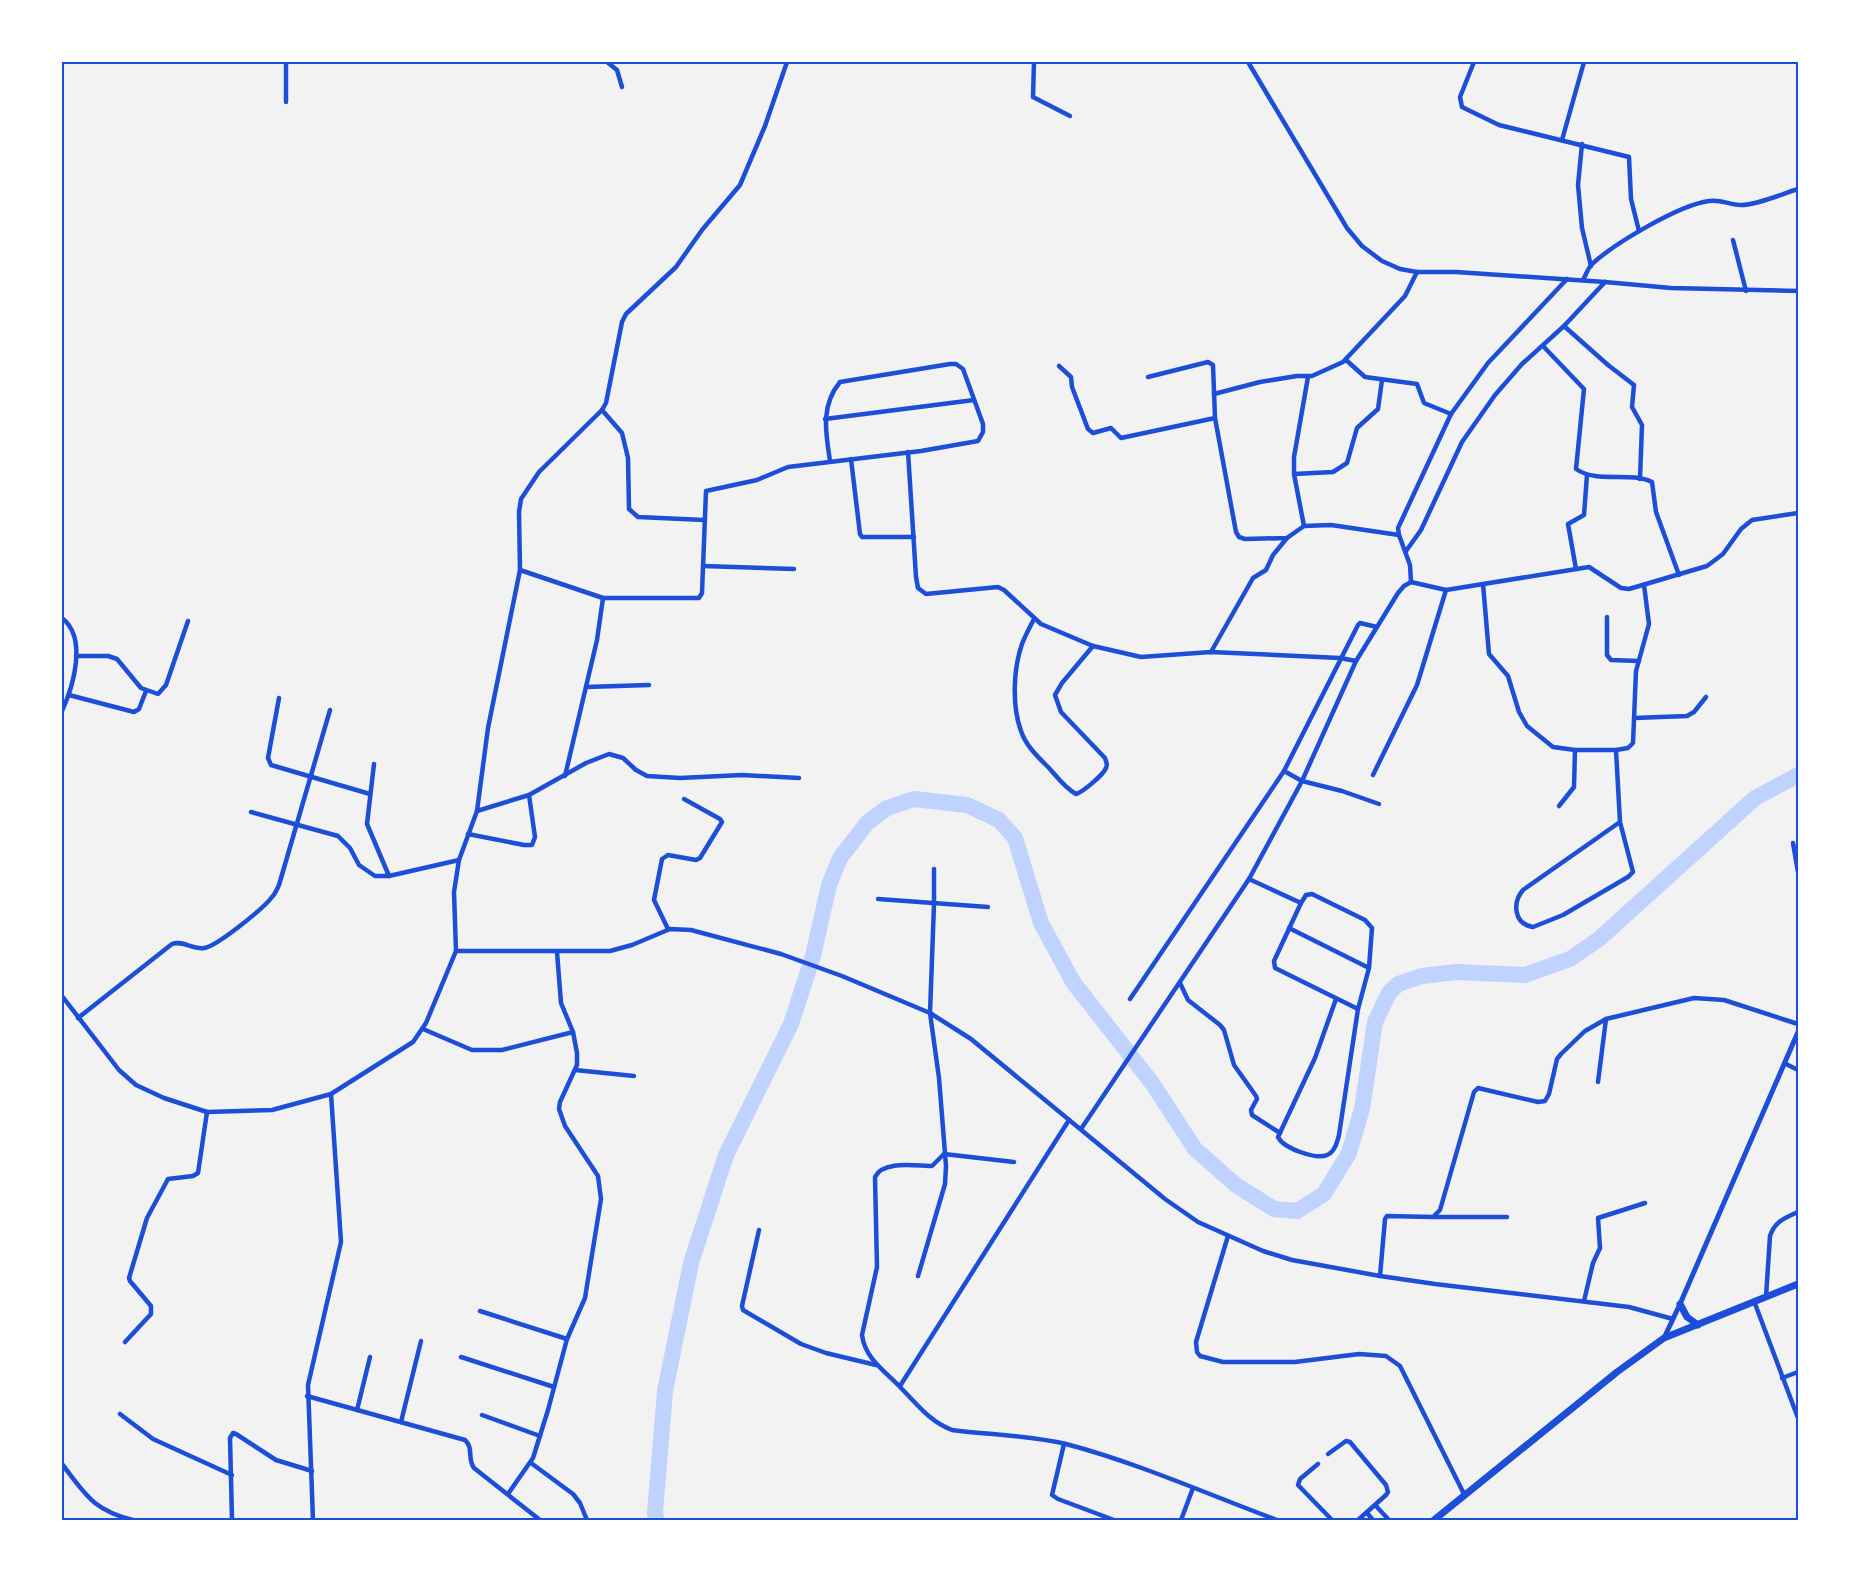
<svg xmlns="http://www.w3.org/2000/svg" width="1860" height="1582" font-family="'Sofia Sans Condensed',sans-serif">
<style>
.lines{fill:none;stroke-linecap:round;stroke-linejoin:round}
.river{stroke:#bfd3fe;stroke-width:16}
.minor{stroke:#1d4ed8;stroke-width:4.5}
.tertiary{stroke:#1d4ed8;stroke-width:5}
.trunk{stroke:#1d4ed8;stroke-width:7}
.neatline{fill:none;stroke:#1d4ed8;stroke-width:2}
</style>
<rect width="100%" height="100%" fill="#f2f2f2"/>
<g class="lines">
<!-- river -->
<polyline class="river" points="656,1520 655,1512 665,1391 691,1263 726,1155 791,1024 813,956 829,885 840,858 867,823 887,808 914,799 967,805 999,820 1015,838 1041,923 1073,982 1152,1083 1195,1149 1236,1185 1274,1209 1297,1211 1324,1194 1349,1153 1362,1109 1375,1022 1389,993 1398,984 1422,976 1456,972 1525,975 1570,959 1599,939 1755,798 1798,775"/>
<!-- minor -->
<g class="minor">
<polyline points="607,62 617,70 622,87"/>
<polyline points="1034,62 1033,97 1070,116"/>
<polyline points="1248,62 1347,228 1362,246 1382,261 1400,269 1417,272 1456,272 1605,282 1671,288 1798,291"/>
<polyline points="1474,62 1460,97 1462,107 1499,125 1629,157 1631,199 1639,231"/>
<polyline points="286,102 286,62"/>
<polyline points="1562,140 1584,62"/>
<polyline points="1582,144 1578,185 1582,228 1591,266"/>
<polyline points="1733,240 1746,291"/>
<path d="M1583 280C1586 275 1588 268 1592 264 1615 243 1679 205 1709 201 1721 199 1730 205 1741 205 1754 206 1785 193 1798 189"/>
<polyline points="1564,326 1608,365 1634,385 1632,407 1642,425 1640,479"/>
<path d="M1543 346 1584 389 1576 469C1598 484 1629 471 1652 482L1656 512 1679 575"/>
<polyline points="1346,360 1365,377 1417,384 1424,403 1451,414"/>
<polyline points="1059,366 1071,377 1072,387 1088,429 1093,433 1111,428 1121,438 1215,418"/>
<polyline points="1148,377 1208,362 1213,365 1215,418 1236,532 1239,537 1245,539 1287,538 1304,526 1331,525 1399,535"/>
<polyline points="1214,394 1260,382 1297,376 1312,376 1343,362 1405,296 1417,272"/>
<polyline points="602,410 622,433 628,458 629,509 638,517 704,520"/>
<polyline points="825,419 974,400"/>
<polyline points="908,452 916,577 918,588 926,594 998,587 1004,590 1041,624 1093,646 1141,657 1211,652 1340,658 1356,661"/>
<polyline points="851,459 860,534 862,537 914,537"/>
<polyline points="1294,474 1333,472 1347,463 1357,428 1378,409 1382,380"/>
<polyline points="1304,526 1294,474 1294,457 1308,377"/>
<polyline points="1406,551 1421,530 1462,442 1495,395 1522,364 1564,326 1605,282"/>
<polyline points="703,566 794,569"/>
<polyline points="1576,569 1568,524 1584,515 1587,475"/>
<path d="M520 570 603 598H699L702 593 706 491 757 480 788 467 921 451 978 441 983 432V424L963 369 956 364H950L840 382C820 406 826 434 830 461"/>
<polyline points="1411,582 1446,590 1589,567 1621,588 1629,589 1707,566 1723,554 1741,529 1752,520 1798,513"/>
<polyline points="1411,582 1410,565 1399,535 1398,528 1451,414 1488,363 1567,279"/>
<polyline points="1483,584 1489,654 1508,676 1519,712 1527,726 1553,747 1575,750 1616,750 1628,748 1633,743 1636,671 1649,624 1644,585"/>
<polyline points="1607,617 1607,655 1611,660 1639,661"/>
<path d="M62 618C88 638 73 687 62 711"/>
<path d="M1034 619C1030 627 1025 636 1022 644 1013 670 1012 706 1021 731 1026 746 1038 757 1049 768 1057 777 1065 788 1076 794 1083 792 1103 775 1106 768 1108 764 1106 762 1105 758L1061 712 1055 695 1062 683 1093 646"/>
<polyline points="1211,652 1253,578 1266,570 1273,555 1287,538"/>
<polyline points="76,656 108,656 117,659 141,688 158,694 166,685 188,621"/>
<polyline points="586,687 649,685"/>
<polyline points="69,695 134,712 139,709 146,691"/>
<polyline points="279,698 268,758 271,765 370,794"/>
<polyline points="1634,718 1687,716 1694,712 1706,697"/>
<path d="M1616 750 1620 822 1633 872 1628 877 1563 915 1533 927C1514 924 1512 903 1523 890L1620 822"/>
<polyline points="374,764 367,824 389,876"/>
<polyline points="1284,771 1302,781 1342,791 1379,804"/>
<polyline points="1373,775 1417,685 1446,590"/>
<polyline points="565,776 597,640 603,598"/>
<polyline points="1559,806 1574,787 1575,750"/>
<polyline points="477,811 529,795 586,763 609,754 623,758 636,770 647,776 680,778 742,775 799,778"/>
<polyline points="251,812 338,836 350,848 359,865 375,876 389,876 459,860"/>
<polyline points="468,834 524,845 532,845 535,837 529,795"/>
<polyline points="1793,843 1798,872"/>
<path d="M1249 879 1301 903 1306 895 1312 894 1365 920 1372 928 1369 968 1358 1009 1339 1135C1337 1142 1335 1152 1327 1155 1316 1160 1283 1148 1278 1137L1315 1058 1336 999"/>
<polyline points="878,899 988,907"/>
<polyline points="1301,903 1274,961 1275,968 1358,1009"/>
<polyline points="1289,928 1369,968"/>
<polyline points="668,929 654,900 662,859 668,855 696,860 700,858 722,822 720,819 684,799"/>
<polyline points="456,951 610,951 632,945 670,929 691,930 781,954 842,976 930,1013 971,1039 1165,1199 1198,1222 1263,1251 1292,1260 1380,1276 1435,1284 1629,1307 1673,1319"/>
<polyline points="1180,983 1188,1000 1220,1025 1224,1030 1234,1065 1256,1096 1257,1099 1251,1110 1252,1115 1280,1133"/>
<polyline points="62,996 119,1070 136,1085 164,1098 207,1112 272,1110 331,1094 413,1042 426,1023 456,951 454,892 459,860 477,811 488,728 520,570 519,512 521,499 539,472 602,410 606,403 622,322 626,314 676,267 702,230 740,185 765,126 787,62"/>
<polyline points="1130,999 1284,771 1358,625 1360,623 1377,627"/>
<path d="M78 1018 172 944C183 940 193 950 204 948 216 947 264 908 272 897 275 894 277 889 279 885L330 710"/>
<polyline points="423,1029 472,1050 502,1050 573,1032"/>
<polyline points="1786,1064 1798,1070"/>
<polyline points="575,1070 634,1076"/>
<polyline points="1598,1082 1606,1019"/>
<polyline points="1081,1129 1249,879 1302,781 1356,661 1398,593 1404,586 1411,582"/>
<path d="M1014 1162 944 1154 932 1166C916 1166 883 1160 875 1177L877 1267 862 1335C865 1359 886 1372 901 1388 917 1404 930 1422 952 1430 990 1435 1028 1435 1066 1444 1138 1463 1207 1494 1277 1520"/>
<polyline points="1434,1217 1507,1217"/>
<polyline points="759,1230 742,1306 743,1310 801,1344 826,1353 876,1365"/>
<polyline points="1228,1236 1196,1342 1197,1352 1200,1356 1223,1362 1295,1362 1359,1354 1386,1356 1400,1366 1465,1496"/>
<polyline points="918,1276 945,1184 946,1166 939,1078 930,1013 934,904 934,869"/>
<polyline points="1380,1276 1385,1219 1387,1216 1433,1217 1440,1210 1474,1092 1478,1088 1538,1102 1545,1101 1549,1094 1557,1059 1561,1054 1585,1031 1606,1019 1694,998 1724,1000 1798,1024"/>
<path d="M1766 1297 1770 1236C1775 1221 1785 1218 1798 1212"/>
<polyline points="1584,1301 1593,1263 1600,1248 1598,1218 1645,1203"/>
<polyline points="1754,1301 1798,1418"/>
<polyline points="480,1311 567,1339"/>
<polyline points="125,1342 151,1314 151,1306 130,1281 129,1278 147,1218 168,1179 193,1176 198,1173 207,1112"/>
<polyline points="461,1357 554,1387"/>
<polyline points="1782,1378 1798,1372"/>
<polyline points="900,1386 1069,1120"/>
<path d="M307 1396 465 1440C474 1448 467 1459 474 1468L540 1520"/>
<polyline points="357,1410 370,1357"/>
<polyline points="120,1414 153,1439 232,1475"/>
<polyline points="482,1415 540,1436"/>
<polyline points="401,1422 421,1341"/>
<polyline points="1064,1444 1052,1495 1058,1499 1114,1520"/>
<polyline points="1328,1454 1346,1441 1350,1442 1386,1485 1388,1492 1386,1495 1358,1520"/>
<polyline points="531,1463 573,1494 580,1503 587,1520"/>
<path d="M62 1464C86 1495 93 1510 133 1520"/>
<polyline points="1318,1464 1300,1479 1298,1485 1332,1520"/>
<polyline points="508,1494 533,1458 548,1410 567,1339 585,1298 601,1199 598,1176 565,1126 559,1109 560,1102 577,1065 577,1053 573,1032 561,1003 557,952"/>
<polyline points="1376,1506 1389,1520"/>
<polyline points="1367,1513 1373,1520"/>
<polyline points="232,1520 230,1438 233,1433 236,1434 276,1460 312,1471"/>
<polyline points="313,1520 308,1385 341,1242 331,1094"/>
<polyline points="1181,1520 1193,1488"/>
</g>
<!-- tertiary -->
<polyline class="tertiary" points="1664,1338 1680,1304 1798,1032"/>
<!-- trunk -->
<g class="trunk">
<polyline points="1680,1304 1687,1317 1698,1325"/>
<polyline points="1434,1520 1617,1372 1664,1338 1798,1284"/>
</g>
</g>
<!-- border -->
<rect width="1860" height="1582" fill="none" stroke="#ffffff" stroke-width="126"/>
<rect x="63" y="63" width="1734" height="1456" class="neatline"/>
</svg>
